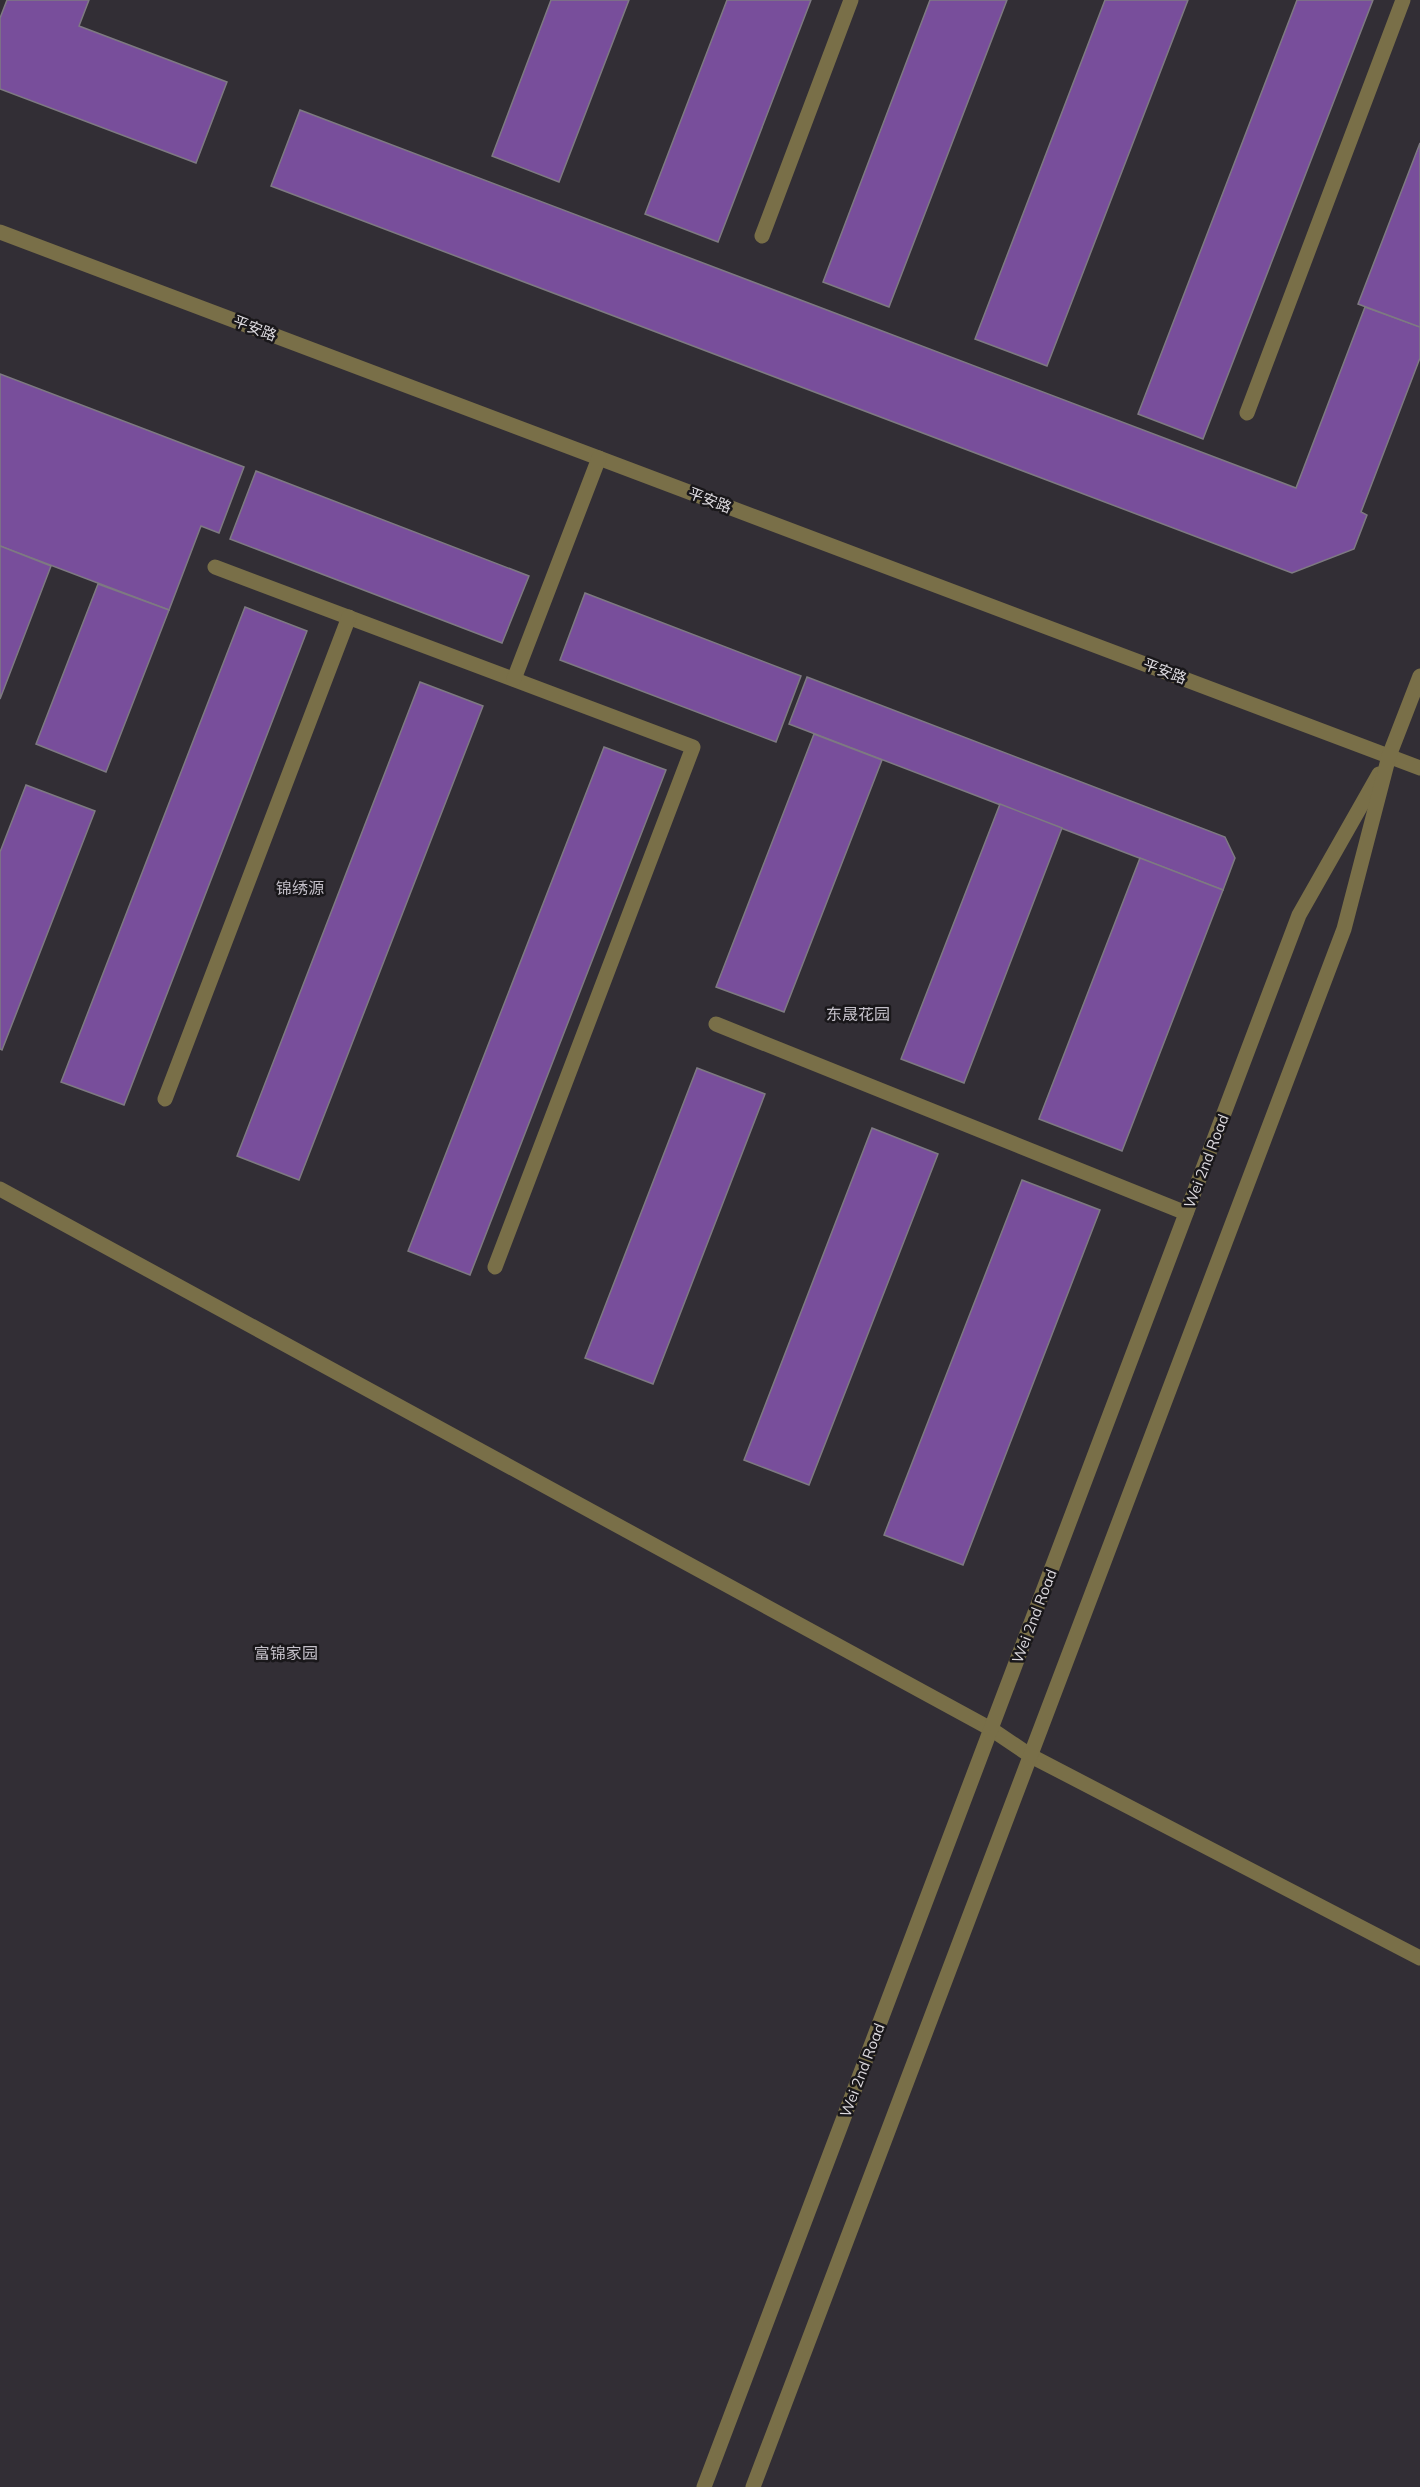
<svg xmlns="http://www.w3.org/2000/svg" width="1420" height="2487" font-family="Mulish,'Noto Sans SC',sans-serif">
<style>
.building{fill:#784e9b;stroke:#7e7a82;stroke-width:1.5}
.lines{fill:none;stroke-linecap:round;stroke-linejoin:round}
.minor{stroke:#796f48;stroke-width:15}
.labels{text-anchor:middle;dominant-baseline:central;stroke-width:5;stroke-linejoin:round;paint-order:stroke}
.street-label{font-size:15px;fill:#dedbe0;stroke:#19171a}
.neighbourhood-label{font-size:16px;fill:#c4c0c9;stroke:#19171a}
</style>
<rect width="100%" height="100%" fill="#322e35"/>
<!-- building -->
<g class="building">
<polygon points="7,0 89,0 79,26 227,82 196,163 0,89 0,18"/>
<polygon points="551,0 629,0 559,182 492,156"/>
<polygon points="727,0 811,0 718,242 645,214"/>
<polygon points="930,0 1007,0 889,307 823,282"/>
<polygon points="1105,0 1188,0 1047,366 975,339"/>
<polygon points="1297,0 1373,0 1203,439 1138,414"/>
<polygon points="300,110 1296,488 1365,307 1420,327 1420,358 1361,512 1367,515 1354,549 1292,573 271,186"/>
<polygon points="1420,143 1420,327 1358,304"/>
<polygon points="0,374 244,467 219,533 201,526 169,610 0,546"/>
<polygon points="256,471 529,576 502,643 230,539"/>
<polygon points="0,546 51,566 0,699"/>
<polygon points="98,584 169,610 106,772 36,744"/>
<polygon points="585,593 801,676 776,742 560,660"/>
<polygon points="245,607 307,631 124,1105 61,1082"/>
<polygon points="807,677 1225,837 1235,858 1223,890 789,724"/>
<polygon points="420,682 483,706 299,1180 237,1156"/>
<polygon points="814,734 882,760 784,1012 716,987"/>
<polygon points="604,747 666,770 470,1275 408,1251"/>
<polygon points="26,785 95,811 2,1050 0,1049 0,852"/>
<polygon points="1000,804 1062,828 964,1083 901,1059"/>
<polygon points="1140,858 1223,890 1122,1151 1039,1119"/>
<polygon points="697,1068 765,1094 653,1384 585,1358"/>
<polygon points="872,1128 938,1154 809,1485 744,1460"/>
<polygon points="1022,1180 1100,1210 963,1565 884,1535"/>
</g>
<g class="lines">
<!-- minor -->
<g class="minor">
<polyline points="0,232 1420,768"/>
<polyline points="762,236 851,0"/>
<polyline points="1247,413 1403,0"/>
<polyline points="215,567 693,747 495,1267"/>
<polyline points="514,679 599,458"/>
<polyline points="716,1024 1186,1213"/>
<polyline points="165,1099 349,617"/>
<polyline points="0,1189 991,1729 1031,1756 1420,1958"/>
<polyline points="704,2487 1299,915 1379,774"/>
<polyline points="753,2487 1344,929 1389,756 1420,676"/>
</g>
</g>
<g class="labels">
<!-- street labels -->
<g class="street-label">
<text transform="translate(255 328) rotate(21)">平安路</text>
<text transform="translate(710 500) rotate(21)">平安路</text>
<text transform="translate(1165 671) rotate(21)">平安路</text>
<text transform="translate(1206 1161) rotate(-69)">Wei 2nd Road</text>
<text transform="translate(1034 1616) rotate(-69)">Wei 2nd Road</text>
<text transform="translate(862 2070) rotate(-69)">Wei 2nd Road</text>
</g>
<!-- neighbourhood labels -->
<g class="neighbourhood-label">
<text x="300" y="888">锦绣源</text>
<text x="858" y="1014">东晟花园</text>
<text x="286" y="1653">富锦家园</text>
</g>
</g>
</svg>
